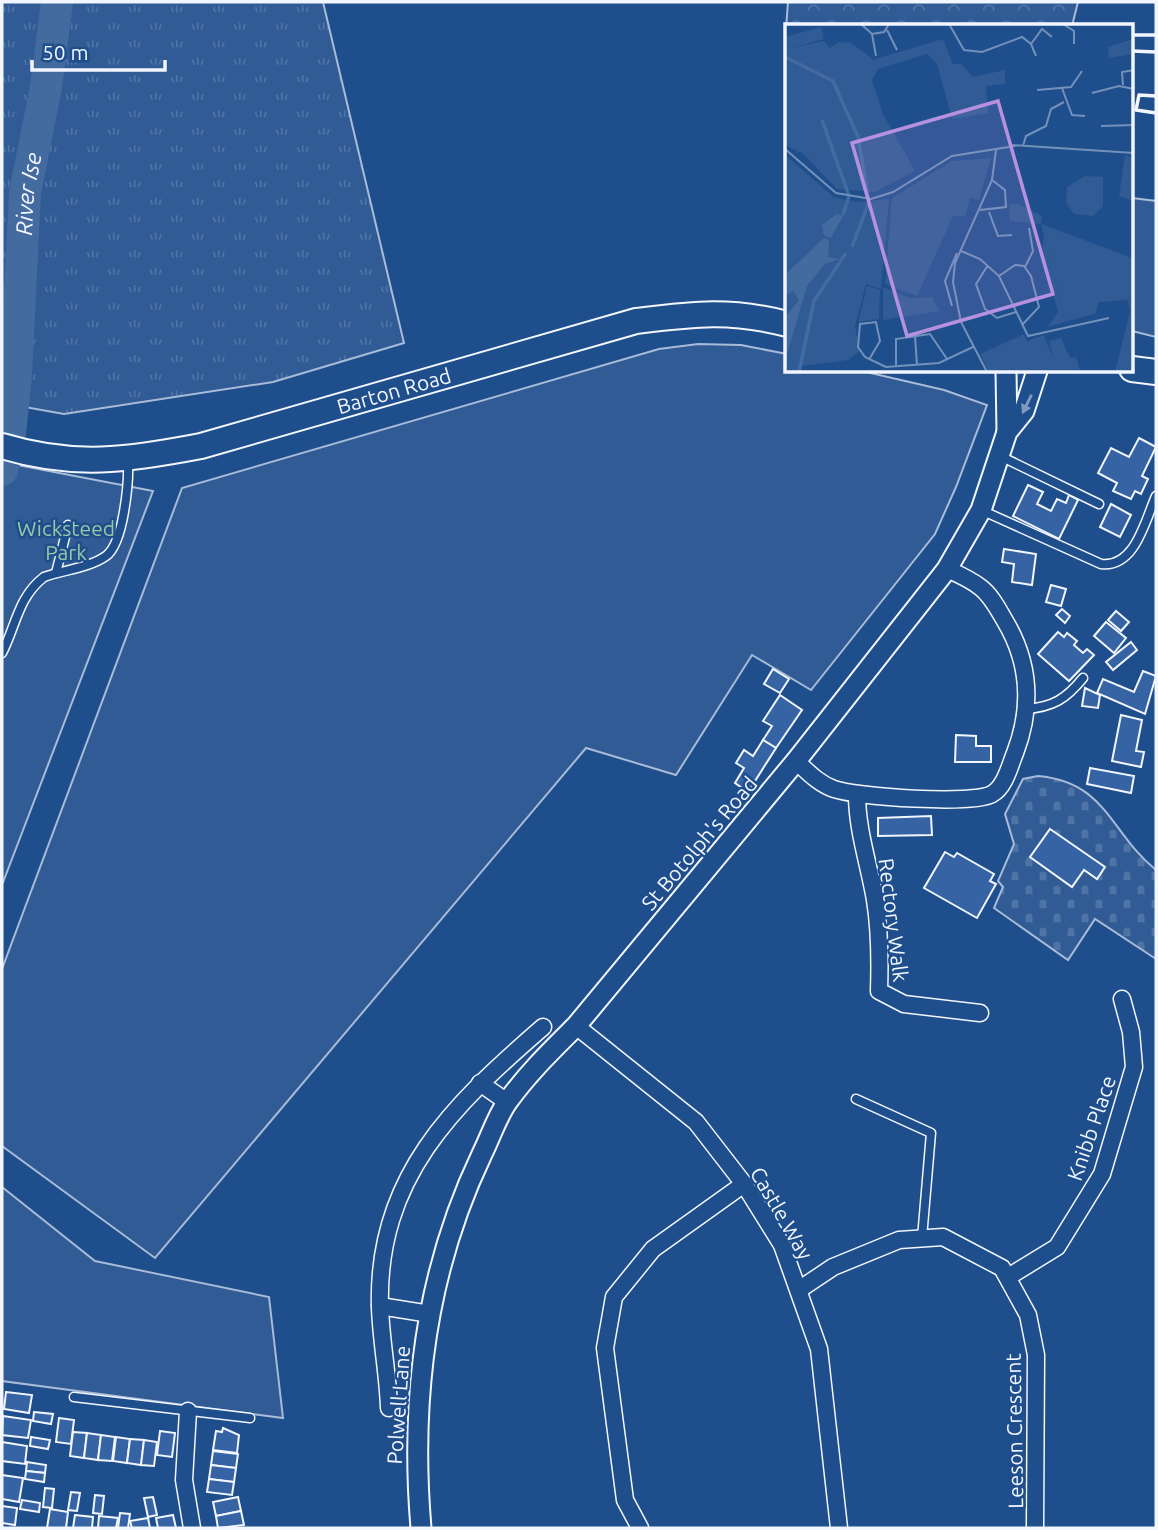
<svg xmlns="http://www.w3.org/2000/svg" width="1158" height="1530" font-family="Ubuntu,sans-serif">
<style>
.grass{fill:url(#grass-tufts);stroke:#a8bbd7;stroke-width:2}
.forest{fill:url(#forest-crowns);stroke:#a8bbd7;stroke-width:2}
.cemetery{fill:url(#cemetery-stones);stroke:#a8bbd7;stroke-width:2}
.built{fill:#305b95;stroke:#a8bbd7;stroke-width:2}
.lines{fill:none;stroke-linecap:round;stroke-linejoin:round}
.river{stroke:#446ba0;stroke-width:32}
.building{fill:#3563a3;stroke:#f2f6ff;stroke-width:2}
.service-casing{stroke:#f2f6ff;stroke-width:11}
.minor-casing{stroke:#f2f6ff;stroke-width:19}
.tertiary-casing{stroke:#f2f6ff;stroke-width:23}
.primary-casing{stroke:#f2f6ff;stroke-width:28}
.service{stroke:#1f4e8c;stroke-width:8}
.minor{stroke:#1f4e8c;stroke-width:16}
.tertiary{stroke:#1f4e8c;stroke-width:19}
.primary{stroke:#1f4e8c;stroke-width:24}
.wall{stroke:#f2f6ff;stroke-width:3.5}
.oneway{fill:#7e9ac0}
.labels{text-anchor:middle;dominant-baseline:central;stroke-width:5;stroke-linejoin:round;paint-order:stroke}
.street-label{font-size:21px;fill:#f2f6ff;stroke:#1f4e8c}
.park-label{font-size:21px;fill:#97c8a6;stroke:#1f4e8c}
.water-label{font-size:23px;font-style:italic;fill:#f2f6ff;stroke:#1f4e8c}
.inset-river{fill:none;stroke:#446ba0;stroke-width:3.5}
.inset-road{fill:none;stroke:#7391ba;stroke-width:2}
.view{fill:#b691df;fill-opacity:0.15;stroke:#b691df;stroke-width:3.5}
.inset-edge{fill:none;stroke:#f2f6ff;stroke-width:3.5}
</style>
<defs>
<pattern id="grass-tufts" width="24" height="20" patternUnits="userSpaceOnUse" patternTransform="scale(1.75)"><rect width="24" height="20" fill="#305b95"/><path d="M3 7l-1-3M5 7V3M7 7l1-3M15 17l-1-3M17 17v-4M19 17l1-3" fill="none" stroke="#4e73a5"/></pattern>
<pattern id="forest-crowns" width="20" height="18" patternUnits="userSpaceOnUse" patternTransform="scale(1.75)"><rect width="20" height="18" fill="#305b95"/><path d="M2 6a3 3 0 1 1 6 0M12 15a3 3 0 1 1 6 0" fill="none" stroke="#4e73a5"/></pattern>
<pattern id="cemetery-stones" width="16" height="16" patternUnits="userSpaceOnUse" patternTransform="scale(1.75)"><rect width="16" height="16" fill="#305b95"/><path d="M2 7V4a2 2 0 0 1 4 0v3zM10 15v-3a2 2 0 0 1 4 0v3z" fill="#4e73a5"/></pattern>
</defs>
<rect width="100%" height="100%" fill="#1f4e8c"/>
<!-- grass -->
<polygon class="grass" points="2,2 323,2 404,343 273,382 64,414 2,403"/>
<!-- forest -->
<polygon class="forest" points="788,2 1078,2 1072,26 787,26 787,42 785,42"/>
<!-- cemetery -->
<path class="cemetery" d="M1038 776C1107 782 1110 833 1156 870V959L1095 919 1068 960 994 908 1003 887 998 881 1014 844 1005 814 1023 779Z"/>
<!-- built -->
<g class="built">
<polygon points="1132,198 1156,201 1156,337 1132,331"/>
<polygon points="698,344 741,345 787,354 787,371 862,371 944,390 987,405 956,487 935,534 811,690 752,655 676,775 586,748 155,1258 2,1146 2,969 182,488 659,349"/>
<polygon points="2,462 153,491 2,885"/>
<polygon points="2,1187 95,1261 269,1297 283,1418 2,1381"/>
</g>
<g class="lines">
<!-- river -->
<path class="river" id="s1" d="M2 470 9 444 16 375 25 193 46 87 57 2"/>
</g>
<!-- building -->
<g class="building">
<polygon points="1139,438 1156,447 1142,476 1148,479 1141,494 1135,491 1131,499 1113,491 1117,483 1098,473 1111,448 1129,457"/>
<polygon points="1028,485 1043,492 1037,504 1051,511 1057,499 1066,503 1069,495 1078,500 1059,539 1013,516"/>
<polygon points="1111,504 1131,515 1120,537 1100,527"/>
<polygon points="1004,549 1036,554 1032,585 1012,582 1014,564 1002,562"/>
<polygon points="1051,585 1066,589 1061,606 1046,602"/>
<polygon points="1062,609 1070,616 1065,623 1056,615"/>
<polygon points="1116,611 1129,622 1121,631 1108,620"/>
<polygon points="1106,622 1126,638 1114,653 1094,636"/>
<polygon points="1058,632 1064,637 1067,633 1077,641 1074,645 1083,653 1087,649 1094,655 1069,681 1038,654"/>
<polygon points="1131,642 1137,650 1113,670 1106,662"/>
<polygon points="773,669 789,679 780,693 764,684"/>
<polygon points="1143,671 1156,676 1145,714 1097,693 1103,679 1134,692"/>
<polygon points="1085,688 1100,695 1098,708 1082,706"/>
<polygon points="780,695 802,710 776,748 763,740 772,726 763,721"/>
<polygon points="1121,715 1142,720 1136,751 1144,752 1141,767 1112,761"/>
<polygon points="956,735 976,736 976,746 991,746 991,762 955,762"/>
<polygon points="763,740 776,748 748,792 735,783 744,768 736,763 744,750 753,756"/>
<polygon points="1090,768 1134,776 1131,793 1087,784"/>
<polygon points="931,816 932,835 878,836 878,818"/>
<polygon points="1050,829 1105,867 1097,879 1084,870 1072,887 1030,857"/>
<polygon points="945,852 954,857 957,853 994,874 990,881 996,884 977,918 924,888"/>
<polygon points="6,1392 32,1395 29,1413 4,1409"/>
<polygon points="34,1412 53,1414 51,1424 33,1421"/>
<polygon points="3,1416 31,1420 28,1438 2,1435"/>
<polygon points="59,1418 74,1420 71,1444 56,1442"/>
<polygon points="223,1428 239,1435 237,1453 213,1450 216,1431 222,1432"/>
<polygon points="160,1431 175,1433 172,1457 157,1455"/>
<polygon points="73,1432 87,1433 84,1458 70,1456"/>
<polygon points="87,1433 101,1435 98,1460 84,1458"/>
<polygon points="101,1435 115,1437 112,1461 98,1460"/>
<polygon points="31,1437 50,1440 48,1449 30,1446"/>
<polygon points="116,1437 130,1439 127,1463 113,1461"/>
<polygon points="130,1439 144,1440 141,1465 127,1463"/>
<polygon points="144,1440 157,1442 154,1466 141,1465"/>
<polygon points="2,1442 27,1446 25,1464 2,1461"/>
<polygon points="213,1451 238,1454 236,1468 211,1465"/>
<polygon points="27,1462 46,1465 45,1473 26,1471"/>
<polygon points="211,1465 236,1468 234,1482 209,1479"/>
<polygon points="26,1471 45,1473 44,1482 25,1479"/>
<polygon points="2,1475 23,1478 19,1502 2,1499"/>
<polygon points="209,1479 234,1482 232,1495 207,1492"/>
<polygon points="45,1488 54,1489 52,1508 43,1507"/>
<polygon points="71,1492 80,1493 77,1511 68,1510"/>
<polygon points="95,1495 104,1496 102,1514 93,1513"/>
<polygon points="153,1497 157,1515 148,1517 144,1498"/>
<polygon points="238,1497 241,1511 216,1516 213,1502"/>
<polygon points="22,1500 40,1503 39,1512 20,1509"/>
<polygon points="2,1506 17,1508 15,1525 2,1523"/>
<polygon points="50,1509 68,1512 66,1528 47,1528"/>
<polygon points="241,1511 244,1525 218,1528 216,1516"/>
<polygon points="120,1513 130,1514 128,1528 118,1528"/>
<polygon points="75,1515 93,1517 92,1528 73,1528"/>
<polygon points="173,1515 176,1528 158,1528 156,1518"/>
<polygon points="99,1516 118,1518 116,1528 98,1528"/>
<polygon points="148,1518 150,1528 132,1528 130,1521"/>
</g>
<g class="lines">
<defs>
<g id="service">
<polyline points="1000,456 1099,504"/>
<path d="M981 510 1101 564C1135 568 1145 521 1156 496"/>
<polyline points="56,573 68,525"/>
<path d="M2 653C16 626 18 597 44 577 63 570 89 568 106 556 124 543 129 481 128 460"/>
<path d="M1026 709C1053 707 1066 699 1083 678"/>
<polyline points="856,1099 931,1133 922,1238"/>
<polyline points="74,1397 250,1418"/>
</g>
<g id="minor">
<path d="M796 761C808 772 819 784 834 789 857 797 973 805 992 794 1005 787 1010 765 1015 753 1033 706 1030 663 1005 621 998 609 991 595 980 587 970 579 958 574 947 569"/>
<path d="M857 794C857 831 869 864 875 900 880 931 880 961 879 991L904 1004 980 1013"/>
<polyline points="576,1026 696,1122 744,1184 782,1245 819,1349 839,1528"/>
<polyline points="480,1083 507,1102"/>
<polyline points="1008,1277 1057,1247 1102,1174 1134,1067 1131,1032 1122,999"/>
<polyline points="800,1289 833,1267 899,1240 943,1237 1002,1268 1028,1315 1036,1355 1035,1528"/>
<polyline points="380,1306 430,1314"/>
<path d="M389 1408C388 1374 381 1341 380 1307 376 1178 453 1105 543 1027"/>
<polyline points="188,1411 184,1480 192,1528"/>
<polyline points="640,1528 625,1500 605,1348 614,1297 653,1249 744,1184"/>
</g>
<g id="tertiary">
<polyline points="1006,371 1007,432"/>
<path d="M421 1528C410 1399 426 1271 482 1154 491 1136 497 1116 508 1101 528 1073 552 1050 576 1026L796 761 947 569 981 510 1007 432 1024 411 1037 371"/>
</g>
<g id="primary">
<polyline points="1132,369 1156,372"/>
<path id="s2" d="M2 446C75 468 128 460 201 446L636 321C693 314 730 309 787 324"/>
</g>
</defs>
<!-- service casing -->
<use href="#service" class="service-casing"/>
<!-- minor casing -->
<use href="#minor" class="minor-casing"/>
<!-- tertiary casing -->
<use href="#tertiary" class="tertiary-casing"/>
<!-- primary casing -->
<use href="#primary" class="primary-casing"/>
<!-- service -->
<use href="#service" class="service"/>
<!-- minor -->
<use href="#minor" class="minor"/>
<!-- tertiary -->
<use href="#tertiary" class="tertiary"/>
<!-- primary -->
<use href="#primary" class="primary"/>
<!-- wall -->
<g class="wall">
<polyline points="1132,35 1156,35"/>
<polyline points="1132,51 1156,52"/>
<polyline points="1156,96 1139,95 1136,110 1156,113"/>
</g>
</g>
<!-- one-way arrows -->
<defs><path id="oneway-solid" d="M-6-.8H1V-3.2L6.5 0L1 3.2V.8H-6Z" transform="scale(1.75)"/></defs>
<use class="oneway" href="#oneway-solid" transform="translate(1027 404) rotate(116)"/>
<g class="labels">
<!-- street labels -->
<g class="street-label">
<text stroke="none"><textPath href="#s2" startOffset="402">Barton Road</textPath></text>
<text transform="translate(699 843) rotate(-50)">St Botolph's Road</text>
<text transform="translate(894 920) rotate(83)">Rectory Walk</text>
<text transform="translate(1091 1128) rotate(-71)">Knibb Place</text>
<text transform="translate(782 1213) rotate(60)">Castle Way</text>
<text transform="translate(398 1405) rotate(-86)">Polwell Lane</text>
<text transform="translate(1014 1431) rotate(-91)">Leeson Crescent</text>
</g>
<!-- park labels -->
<g class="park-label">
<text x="66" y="528">Wicksteed<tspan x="66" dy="24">Park</tspan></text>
</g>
<!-- water labels -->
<g class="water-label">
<text stroke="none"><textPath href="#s1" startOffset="278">River Ise</textPath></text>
</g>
</g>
<!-- overview -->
<g transform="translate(785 24)">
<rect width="348" height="348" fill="#1f4e8c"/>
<path d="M39 17 45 24 53 18 66 19 85 33 93 45 87 56 98 90 130 147 90 168 52 165 18 130 0 121V25ZM340 131 346 133 348 177 334 172Z" fill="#305b95"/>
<path d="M158 15 168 40H176L188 53 220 46V60L201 62 203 89 167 95 152 40 142 30 93 45 87 36ZM348 15V30L324 34 323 23ZM259 212 280 298 263 303 273 288 257 226ZM348 269V348H330L345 287 343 276Z" fill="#305b95"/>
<path d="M224 180H233L257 192 256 200 225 197Z" fill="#305b95"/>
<path d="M36 3 39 15 2 25 0 13ZM0 131 49 173 71 178 104 175 96 265 81 260 70 302 75 327 63 336 17 342 16 348H0ZM206 134 194 176 185 174 180 192H168L132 272 100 260 107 174 167 137ZM300 152 318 153V182L308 192 289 190 281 179 282 163ZM256 200 348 234V269L343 276 314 278 310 290 280 298ZM82 262 95 266 94 295 73 298ZM98 263 124 274 147 273 154 287 98 296ZM239 310 242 317 259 311 269 336 264 317 276 314 285 334 291 333 295 346 204 348 195 330Z" fill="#305b95"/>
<path d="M52 190 58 192 46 214 39 211 37 201ZM39 214 44 216 43 233 55 235 40 240 22 262 0 337V293L14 276 8 267 0 272V251Z" fill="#446ba0"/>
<path class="inset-river" d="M0 33 48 57 73 113 84 178 67 223M37 96 64 172 58 191M14 348 29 277 61 229"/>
<path class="inset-road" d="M76 0 87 10 99 8 104 0M164 0 179 26 197 28 237 13 246 20 251 32M278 0 289 7V20M102 6 112 26M87 10 91 32M246 20 257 5 267 13M338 61 337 48 349 46M277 64 287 91 300 92M252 66 286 63 297 47M307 69 334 62 349 65M316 102 349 101M227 121 349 129M238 122 241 112 261 102 266 85 279 78M0 125 51 169 86 175 108 168 167 132 230 122M195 186 221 183 220 166 207 156M204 188 213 212 227 211M176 227 195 235 214 252 243 312 324 294M203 241 191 260 200 285 212 294 231 288M240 243 248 227 244 204M214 252 230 241 239 242 246 252 254 283 237 301M167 282 160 257 172 229M130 312 132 341M85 334 95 317 91 298 75 300 73 323 80 333 101 343M111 341V315L145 310 162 335M101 343 154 339 188 323M202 348 176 298 168 258 170 239 207 156 211 126"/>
<path class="view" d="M213 77 268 270 122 312 67 119Z"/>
<rect width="348" height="348" class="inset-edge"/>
</g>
<!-- border -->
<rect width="1158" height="1530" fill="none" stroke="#f2f6ff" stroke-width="7"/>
<!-- scale -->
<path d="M32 60v10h133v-10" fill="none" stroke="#f2f6ff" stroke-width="3.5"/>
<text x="42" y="60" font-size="21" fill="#f2f6ff" stroke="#1f4e8c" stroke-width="5" paint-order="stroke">50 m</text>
</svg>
